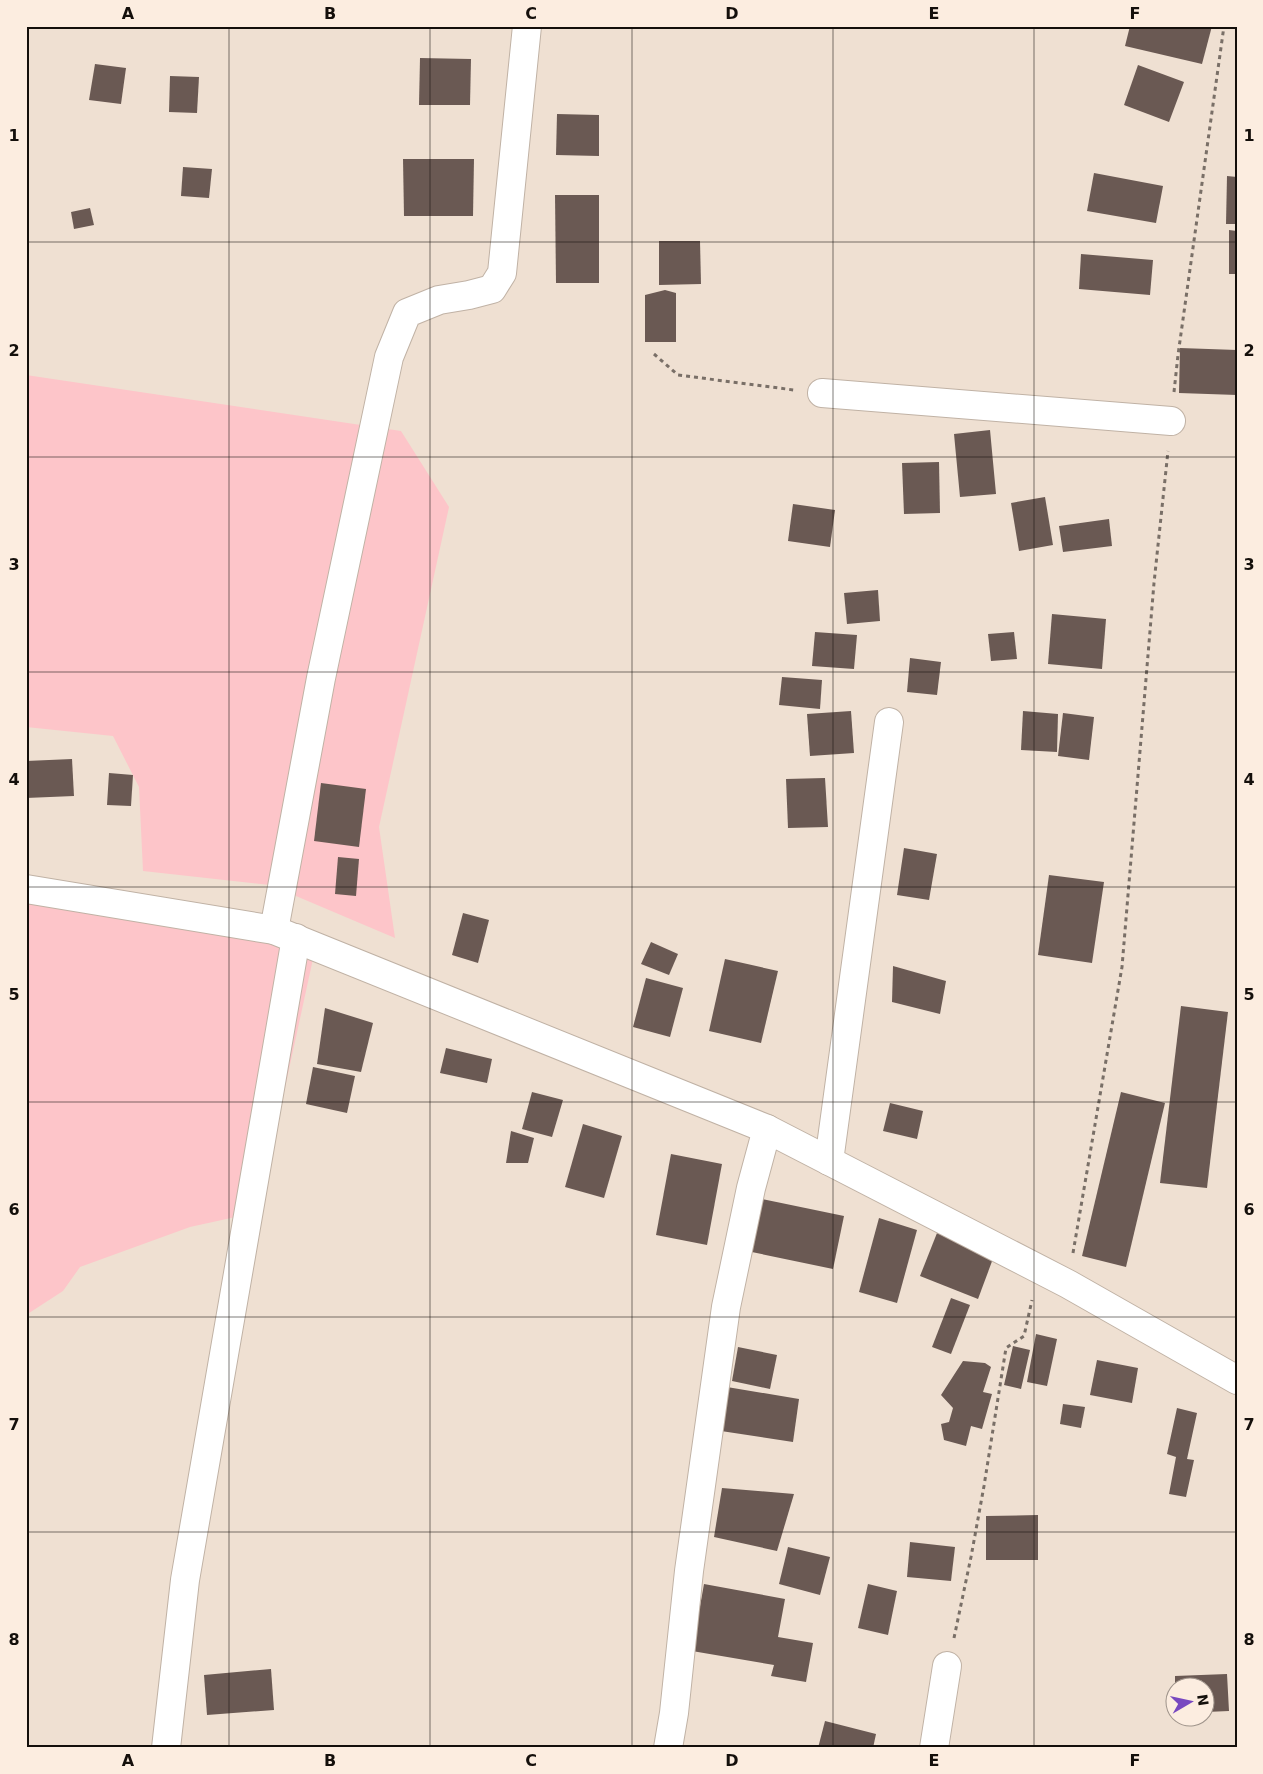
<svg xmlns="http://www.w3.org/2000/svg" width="1263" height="1774" font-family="'DejaVu Sans',sans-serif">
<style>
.green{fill:#fdc5c9}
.building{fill:#6a5953}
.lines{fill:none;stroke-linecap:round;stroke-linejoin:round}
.minor-casing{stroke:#c0b2a5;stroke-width:30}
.path{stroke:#796f67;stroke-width:3;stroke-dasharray:4 4;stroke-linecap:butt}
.minor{stroke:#fff;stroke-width:28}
.grid{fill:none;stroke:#140f0b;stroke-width:1;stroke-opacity:0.55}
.neatline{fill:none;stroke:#140f0b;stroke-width:2}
.grid-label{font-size:16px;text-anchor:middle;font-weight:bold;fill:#140f0b}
</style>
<rect width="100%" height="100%" fill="#efe0d2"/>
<!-- green -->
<g class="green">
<polygon points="26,375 401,431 449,507 379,827 395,938 270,885 143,871 139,787 113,736 26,727"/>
<polygon points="26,897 316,945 258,1212 190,1227 80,1267 63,1291 26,1315"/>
</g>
<!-- building -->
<g class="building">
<polygon points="1130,26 1212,26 1202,64 1125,46"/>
<polygon points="420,58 471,59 470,105 419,105"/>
<polygon points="95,64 126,68 121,104 89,100"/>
<polygon points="1138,65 1184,82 1169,122 1124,105"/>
<polygon points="170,76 199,77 197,113 169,112"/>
<polygon points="557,114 599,115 599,156 556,155"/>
<polygon points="403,159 474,159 473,216 404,216"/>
<polygon points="183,167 212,169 209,198 181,196"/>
<polygon points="1094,173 1163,186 1156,223 1087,211"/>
<polygon points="1227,176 1237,177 1237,224 1226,224"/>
<polygon points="555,195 599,195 599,283 556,283"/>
<polygon points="90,208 94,225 74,229 71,212"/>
<polygon points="1229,230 1237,231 1237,274 1229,274"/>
<polygon points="659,241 700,241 701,284 659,285"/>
<polygon points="1081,254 1153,260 1150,295 1079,289"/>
<polygon points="665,290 676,293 676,342 645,342 645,295"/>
<polygon points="1180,348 1237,350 1237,395 1179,393"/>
<polygon points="990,430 996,494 960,497 954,434"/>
<polygon points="939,462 940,513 904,514 902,463"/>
<polygon points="1045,497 1053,545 1019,551 1011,503"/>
<polygon points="793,504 835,510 830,547 788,541"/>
<polygon points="1109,519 1112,546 1063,552 1059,526"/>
<polygon points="878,590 880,621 847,624 844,593"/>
<polygon points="1052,614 1106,619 1102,669 1048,664"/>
<polygon points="815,632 857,635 854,669 812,666"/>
<polygon points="1014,632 1017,659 991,661 988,634"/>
<polygon points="910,658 941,662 937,695 907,692"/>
<polygon points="782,677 822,680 820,709 779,705"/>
<polygon points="851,711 854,753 810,756 807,714"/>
<polygon points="1023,711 1058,714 1057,752 1021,750"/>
<polygon points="1063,713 1094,717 1089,760 1058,756"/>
<polygon points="72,759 74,796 26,798 26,761"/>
<polygon points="109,773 133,775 131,806 107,805"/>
<polygon points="825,778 828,827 788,828 786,779"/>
<polygon points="321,783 366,789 359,847 314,841"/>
<polygon points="904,848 937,854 929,900 897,895"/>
<polygon points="338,857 359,859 356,896 335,894"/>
<polygon points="1049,875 1104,882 1092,963 1038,955"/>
<polygon points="463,913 489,920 478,963 452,955"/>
<polygon points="651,942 678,954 669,975 641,964"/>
<polygon points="725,959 778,971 761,1043 709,1031"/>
<polygon points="893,966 946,981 940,1014 892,1002"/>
<polygon points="646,978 683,988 670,1037 633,1027"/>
<polygon points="1181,1006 1228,1012 1207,1188 1160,1183"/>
<polygon points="325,1008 373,1023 361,1072 317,1064"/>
<polygon points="446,1048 492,1059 487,1083 440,1073"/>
<polygon points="313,1067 355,1076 347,1113 306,1104"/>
<polygon points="532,1092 563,1100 552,1137 522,1129"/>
<polygon points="1121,1092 1165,1103 1126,1267 1082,1256"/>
<polygon points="890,1103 923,1111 917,1139 883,1131"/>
<polygon points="583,1124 622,1136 604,1198 565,1187"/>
<polygon points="511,1131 534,1138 528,1163 506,1163"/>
<polygon points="671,1154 722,1164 707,1245 656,1235"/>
<polygon points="753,1197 844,1216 833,1269 742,1250"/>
<polygon points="879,1218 917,1230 897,1303 859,1292"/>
<polygon points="937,1233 994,1256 978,1299 920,1276"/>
<polygon points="951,1298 970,1305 951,1354 932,1347"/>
<polygon points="1036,1334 1057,1339 1047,1386 1027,1382"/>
<polygon points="1013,1346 1030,1350 1021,1389 1004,1385"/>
<polygon points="738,1347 777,1355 770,1389 732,1381"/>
<polygon points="1097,1360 1138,1368 1132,1403 1090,1395"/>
<polygon points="963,1361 985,1363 991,1367 983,1392 992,1394 982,1429 971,1426 966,1446 944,1440 941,1424 949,1422 953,1408 941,1395"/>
<polygon points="727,1387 799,1399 793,1442 721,1431"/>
<polygon points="1063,1404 1085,1407 1081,1428 1060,1424"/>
<polygon points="1177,1408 1197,1413 1187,1459 1194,1460 1186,1497 1169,1494 1176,1457 1167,1454"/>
<polygon points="722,1488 794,1494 777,1551 714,1537"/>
<polygon points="1038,1515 1038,1560 986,1560 986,1516"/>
<polygon points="910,1542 955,1547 951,1581 907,1577"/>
<polygon points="788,1547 830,1557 820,1595 779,1584"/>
<polygon points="704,1584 785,1599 778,1637 813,1643 806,1682 771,1676 774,1665 692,1651"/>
<polygon points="868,1584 897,1591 888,1635 858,1628"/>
<polygon points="271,1669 274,1710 207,1715 204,1675"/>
<polygon points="1227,1674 1229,1711 1206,1712 1206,1686 1175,1686 1175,1676"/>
<polygon points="825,1721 876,1734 873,1748 818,1748"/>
</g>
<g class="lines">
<defs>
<g id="minor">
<polyline points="822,393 1171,421"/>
<polyline points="26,889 274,930 767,1129 1068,1284 1237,1380"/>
<polyline points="274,930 321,678 389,357 407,313 439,300 469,295 492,289 502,273 527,26"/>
<polyline points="829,1161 889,722"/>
<polyline points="166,1748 185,1580 296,938"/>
<polyline points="668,1748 674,1713 689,1571 726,1307 751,1188 767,1129"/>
<polyline points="934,1748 947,1666"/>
</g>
</defs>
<!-- minor casing -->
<use href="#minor" class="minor-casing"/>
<!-- path -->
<g class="path">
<polyline points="654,354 678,375 794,390"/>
<polyline points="1174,392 1178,355 1224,26"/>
<polyline points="1073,1253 1122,967 1154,583 1168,451"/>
<polyline points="954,1638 971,1557 984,1486 1006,1348 1024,1336 1032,1300"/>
</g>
<!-- minor -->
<use href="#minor" class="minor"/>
</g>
<!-- grid -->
<path class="grid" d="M229 26V1748M430 26V1748M632 26V1748M833 26V1748M1034 26V1748M26 242H1237M26 457H1237M26 672H1237M26 887H1237M26 1102H1237M26 1317H1237M26 1532H1237"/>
<!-- border -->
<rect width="1263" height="1774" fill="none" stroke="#fcede0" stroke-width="55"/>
<!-- north arrow -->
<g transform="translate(1190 1702) rotate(81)"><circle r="24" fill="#fcede0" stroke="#9f948b"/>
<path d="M0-4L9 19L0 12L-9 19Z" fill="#7848c0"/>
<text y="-8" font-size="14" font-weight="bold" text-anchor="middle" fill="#140f0b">N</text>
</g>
<rect x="28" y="28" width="1208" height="1718" class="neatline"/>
<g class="grid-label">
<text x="128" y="19">A</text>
<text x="330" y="19">B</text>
<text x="531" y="19">C</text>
<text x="732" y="19">D</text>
<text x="934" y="19">E</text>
<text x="1135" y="19">F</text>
<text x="14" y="141">1</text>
<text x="1249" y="141">1</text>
<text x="14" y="356">2</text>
<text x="1249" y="356">2</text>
<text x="14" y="570">3</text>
<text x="1249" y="570">3</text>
<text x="14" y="785">4</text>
<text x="1249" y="785">4</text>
<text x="14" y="1000">5</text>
<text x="1249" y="1000">5</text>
<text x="14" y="1215">6</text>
<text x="1249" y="1215">6</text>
<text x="14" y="1430">7</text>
<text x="1249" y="1430">7</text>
<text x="14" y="1645">8</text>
<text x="1249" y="1645">8</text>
<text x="128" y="1766">A</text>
<text x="330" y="1766">B</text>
<text x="531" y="1766">C</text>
<text x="732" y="1766">D</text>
<text x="934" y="1766">E</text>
<text x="1135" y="1766">F</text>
</g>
</svg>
